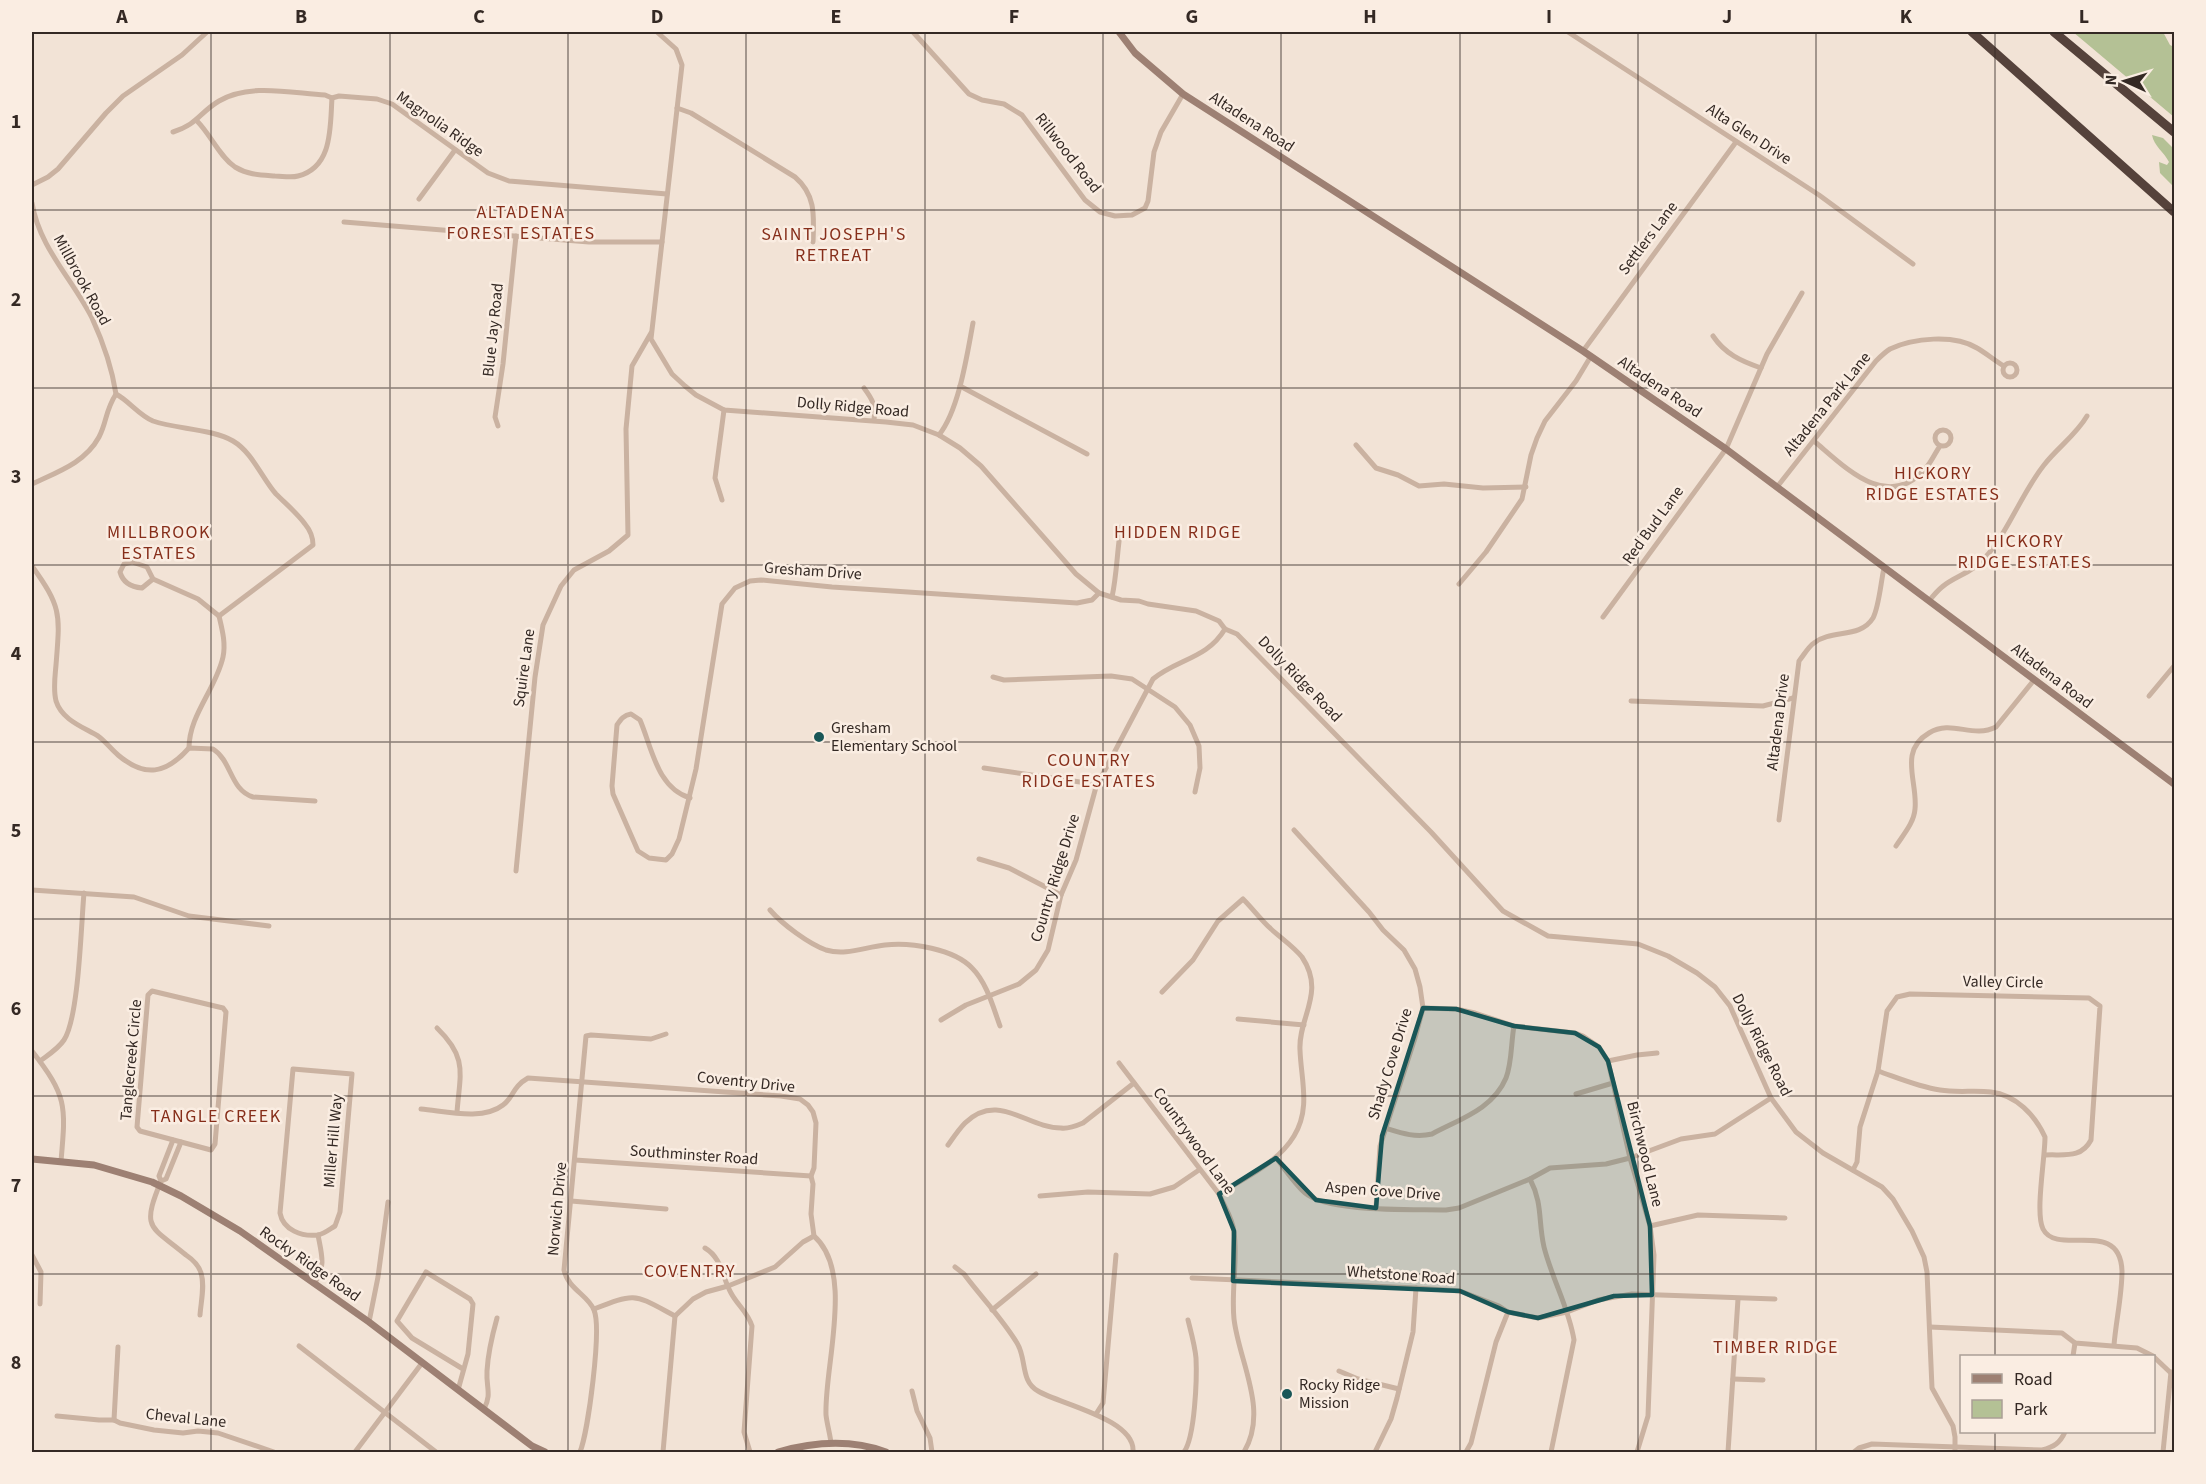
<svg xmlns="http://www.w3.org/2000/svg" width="2206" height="1484" font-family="'Source Sans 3',sans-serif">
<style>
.green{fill:#b4c195}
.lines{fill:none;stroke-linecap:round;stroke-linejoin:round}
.street{stroke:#cab2a1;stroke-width:5}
.secondary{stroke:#9d8073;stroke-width:7}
.highway{stroke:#55423b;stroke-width:9}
.marked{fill:#195657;fill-opacity:0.2;stroke:#195657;stroke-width:4.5;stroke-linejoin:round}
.grid{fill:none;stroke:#342924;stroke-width:1.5;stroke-opacity:0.55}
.poi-dot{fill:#195657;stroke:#faede2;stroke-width:2}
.labels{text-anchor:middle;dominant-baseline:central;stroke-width:5;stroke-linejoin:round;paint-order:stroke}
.street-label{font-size:16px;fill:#342924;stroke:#faede2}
.poi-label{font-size:16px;fill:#342924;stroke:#faede2;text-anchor:start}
.neighbourhood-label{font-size:18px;letter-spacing:1.5px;fill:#862e1a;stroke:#faede2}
.neatline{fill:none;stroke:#342924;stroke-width:2}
.grid-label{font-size:20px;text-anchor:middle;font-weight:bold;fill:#342924}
</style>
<rect width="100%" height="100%" fill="#f2e3d6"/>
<!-- green -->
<g class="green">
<polygon points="2073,32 2163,32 2170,45 2174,47 2174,117"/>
<path d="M2152 135 2163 138 2174 149V187L2160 173 2159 162 2167 165 2169 162C2164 152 2154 146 2152 135Z"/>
</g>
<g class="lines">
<!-- street -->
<g class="street">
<polyline points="657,32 676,49 682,65 651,339 672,374 685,386 696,395 724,410 886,422 913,425 939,435 960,448 981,466 1076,574 1099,593 1121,600 1139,601 1148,604 1196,611 1219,621 1225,629 1237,634 1431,832 1503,911 1548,936 1638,944 1668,956 1697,973 1715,987 1730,1006 1771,1098 1796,1132 1823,1153 1882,1187 1893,1199 1912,1231 1924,1257 1927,1272 1932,1388 1953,1426 1955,1437 1955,1452"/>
<polyline points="913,32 969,94 982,100 1004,104 1022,115 1085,200 1100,212 1115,216 1132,215 1145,208 1148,201 1154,152 1161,132 1183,94"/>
<polyline points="1568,32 1819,195 1913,264"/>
<path d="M677 108 691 113 795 177C816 195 814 216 813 242"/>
<path d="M197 121C211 135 219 156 235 167 248 175 261 175 275 176 282 176 291 178 298 176 333 167 330 127 332 98"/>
<path d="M173 132C198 124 199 113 219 101 249 83 291 93 325 95L332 98 339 96 377 99 392 104 488 173 509 181 667 194"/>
<polyline points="32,185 48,177 58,169 106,113 123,96 182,55 207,32"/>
<polyline points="419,199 455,150"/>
<path d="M32 203C39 247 73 280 92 318 103 342 112 368 116 394 129 401 139 415 153 421 176 429 213 429 233 441 252 452 262 478 276 494 286 504 297 513 305 524 310 530 313 538 313 545L219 616"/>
<polyline points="344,222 589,242 662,242"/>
<path d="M1713 336C1725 354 1741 361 1761 368"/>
<polyline points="1583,351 1736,142"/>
<circle cx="2010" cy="370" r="7"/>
<polyline points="960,386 1087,454"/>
<path d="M864 388C873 400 876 406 874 420"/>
<polyline points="498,426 495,417 503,364 516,236"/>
<circle cx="1943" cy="438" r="8"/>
<path d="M939 435C959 410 967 355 973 323"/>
<path d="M1814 441C1845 467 1887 512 1925 469 1931 463 1935 453 1940 446"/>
<polyline points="1356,445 1376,468 1398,475 1419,486 1444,484 1483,488 1526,487"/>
<path d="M32 484C57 472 85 463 99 437 107 422 105 411 116 394"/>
<path d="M1777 487 1876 361C1880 357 1885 352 1890 349 1913 338 1954 334 1977 348 1986 353 1995 361 2004 366"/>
<polyline points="722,500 715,478 724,410"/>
<path d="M132 562 147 567 153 579 142 588C131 587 123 583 120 572L124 564Z"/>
<path d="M32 566C62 608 60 614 56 665 55 677 53 689 56 701 62 720 83 727 98 736 105 741 111 749 118 755 145 778 166 774 189 748L213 749C232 761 230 790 253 797L315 801"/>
<polyline points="153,579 198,599 219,616"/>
<polyline points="1459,584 1486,552 1522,499 1531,455 1537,438 1545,421 1576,381 1591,356"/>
<path d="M1112 597C1117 574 1117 550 1121 527"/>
<path d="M1929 601C1933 596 1937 591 1942 587 1955 576 1972 573 1984 559 2009 531 2021 494 2044 465 2057 448 2076 435 2087 416"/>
<polyline points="1603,617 1726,449 1767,354 1802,293"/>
<polyline points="993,677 1004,680 1111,676 1132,679 1175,707 1190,725 1199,746 1200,768 1195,792"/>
<polyline points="2149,696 2174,666"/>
<polyline points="1631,701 1763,706 1793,698"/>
<path d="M189 748C189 715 216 689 223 657 226 643 222 629 219 616"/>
<polyline points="984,768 1087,783 1096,787"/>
<path d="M690 798C657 788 652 748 640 720L631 714C624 715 621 719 617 725L612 786 613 794 638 851 649 858 666 860 672 854 679 839 696 769 722 604 735 588 750 581 761 580 832 587 1077 603 1092 600 1099 593"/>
<path d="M1779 820 1799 661C1804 655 1808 647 1814 643 1832 629 1860 639 1873 618 1879 607 1881 581 1884 568"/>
<polyline points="1294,830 1369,912 1383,930 1404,950 1415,969 1420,987 1423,1008 1415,1038 1380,1146 1376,1208"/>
<path d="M1896 846C1903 835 1914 823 1915 809 1918 782 1898 751 1929 733 1952 719 1972 739 1996 727L2034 680"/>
<polyline points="979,859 1009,868 1061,895"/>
<polyline points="516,871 535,677 543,625 561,586 574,570 609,551 628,535 626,429 632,366 651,333"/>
<polyline points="32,890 134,897 189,916 269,926"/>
<path d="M770 910C782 924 809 944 826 950 846 956 865 947 885 945 911 942 954 949 972 968 987 983 993 1007 1000 1026"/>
<polygon points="152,991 223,1008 226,1012 215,1144 211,1150 140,1131 137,1127 148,995"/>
<path d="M1162 992 1193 960 1218 921 1243 899C1253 909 1261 920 1271 929 1281 938 1294 947 1302 957 1326 993 1298 1017 1300 1050 1301 1080 1311 1108 1294 1136 1278 1163 1244 1178 1219 1194"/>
<polyline points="1423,1008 1456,1009 1475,1013 1514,1026 1575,1033 1583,1036 1599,1047 1608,1061 1630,1158 1650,1226 1654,1255 1648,1416 1637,1452"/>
<polyline points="1238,1019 1304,1025"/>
<path d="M941 1020 966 1005 1019 984 1036 970 1048 950 1061 895 1076 860 1096 787 1153 679C1177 659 1207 659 1225 629"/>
<path d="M437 1028C468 1058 460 1073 457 1112"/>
<path d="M32 1051C67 1096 66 1105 61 1161"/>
<path d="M40 1061C48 1055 58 1049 64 1040 79 1017 81 925 84 893"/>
<polyline points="1608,1061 1637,1055 1657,1053"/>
<path d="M1119 1063 1219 1194C1224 1206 1233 1219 1234 1232 1238 1261 1231 1290 1234 1319 1239 1362 1269 1410 1244 1452"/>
<path d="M293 1069 352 1074 340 1212 335 1226C330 1229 324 1234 318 1235 302 1237 283 1230 280 1213Z"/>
<path d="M1878 1071C1898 1078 1919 1087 1940 1090 1957 1093 1974 1090 1991 1092 2016 1095 2035 1115 2045 1137 2045 1159 2035 1213 2043 1229 2057 1257 2120 1217 2122 1271 2122 1295 2116 1321 2114 1345"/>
<polyline points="1576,1094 1613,1083"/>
<path d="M421 1109C445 1111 483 1121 503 1105 514 1097 512 1087 528 1078L781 1096 800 1099 808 1105 813 1112 816 1123 814 1168 811 1176 813 1184 811 1214 814 1236C855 1272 824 1366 826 1415 827 1424 830 1434 831 1443"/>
<path d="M1385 1128C1401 1133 1415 1138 1432 1134 1460 1119 1493 1109 1506 1078 1512 1063 1511 1042 1514 1026"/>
<path d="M173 1140 159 1176 161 1181C141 1230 150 1225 186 1255 192 1259 199 1266 201 1273 205 1286 201 1301 200 1315"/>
<path d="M948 1145C953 1138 959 1129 965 1123 998 1091 1027 1128 1061 1128 1068 1129 1076 1126 1083 1123L1134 1083"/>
<path d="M1276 1158C1285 1169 1294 1183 1305 1193 1328 1213 1414 1209 1446 1210L1459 1208 1530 1179 1550 1168 1606 1164 1630 1158 1681 1139 1715 1134 1771 1098"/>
<polyline points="575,1160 811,1176"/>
<path d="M1853 1170 1857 1162 1860 1127 1878 1071 1887 1011 1897 997 1910 994 2089 998 2100 1006 2091 1140C2081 1159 2064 1154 2045 1155"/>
<path d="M1530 1179C1543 1204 1538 1221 1544 1247 1552 1279 1569 1308 1574 1340L1551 1452"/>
<polyline points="161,1181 166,1179 181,1142"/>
<polyline points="1040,1196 1088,1192 1150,1194 1174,1187 1199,1170"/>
<polyline points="571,1201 666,1209"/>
<polyline points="1650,1226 1698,1215 1785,1218"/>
<path d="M705 1248C722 1258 722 1277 731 1293 738 1306 747 1311 752 1326L744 1432 750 1452"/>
<polyline points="32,1255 41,1272 40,1304"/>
<path d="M955 1267 964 1274C981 1297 1002 1318 1017 1343 1027 1359 1020 1381 1038 1391 1059 1404 1136 1419 1133 1452"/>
<polyline points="1192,1278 1416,1288 1460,1291 1499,1306 1508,1312 1538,1318 1567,1312 1598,1300 1632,1294 1775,1299"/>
<path d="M314 1284C326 1266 322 1256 318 1235"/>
<path d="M594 1309C637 1292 634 1294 675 1316"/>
<polyline points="992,1310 1036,1274"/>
<polyline points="675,1316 693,1299 706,1292 728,1286 775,1267 803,1242 814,1236"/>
<polyline points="369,1322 378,1277 388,1202"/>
<polyline points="1930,1327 2062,1333 2075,1343 2137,1348 2153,1356"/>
<polyline points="299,1346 436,1452"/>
<polyline points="2073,1356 2075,1343"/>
<polyline points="2154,1357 2174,1376"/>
<polyline points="1339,1371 1358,1379 1399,1389"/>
<polyline points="1733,1379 1763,1380"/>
<polyline points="458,1390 468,1354 473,1304 470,1299 426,1272 397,1321 412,1338 463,1369"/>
<polyline points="912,1391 917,1411 930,1438 932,1452"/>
<path d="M484 1409C492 1394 486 1388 487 1371 488 1352 492 1336 497 1318"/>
<polyline points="1096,1414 1103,1403 1116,1255"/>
<polyline points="57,1416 99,1420 114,1420 120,1423 154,1430 183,1433 198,1431 218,1433 274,1452"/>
<polyline points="114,1420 118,1347"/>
<polyline points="355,1452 422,1363"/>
<path d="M580 1452C588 1432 602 1329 594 1310 588 1295 568 1289 564 1270L586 1036 591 1035 651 1039 666 1034"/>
<polyline points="663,1452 675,1316"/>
<path d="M1184 1452C1195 1437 1197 1378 1196 1358 1195 1346 1191 1332 1188 1320"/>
<polyline points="1375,1452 1391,1419 1397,1398 1413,1332 1416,1288"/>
<polyline points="1466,1452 1471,1443 1496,1342 1508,1312"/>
<polyline points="1728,1452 1738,1299"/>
<path d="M1854 1452 1859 1448 1872 1444 2042 1450C2054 1447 2060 1443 2065 1432"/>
<polyline points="2163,1452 2171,1372"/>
</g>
<!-- secondary -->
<g class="secondary">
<polyline points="1119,32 1135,53 1183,94 1583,351 1726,449 2174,784"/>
<polyline points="32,1159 94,1165 152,1182 181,1196 240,1231 369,1322 532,1446 545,1452"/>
<path d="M778 1452C813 1442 851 1439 886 1452"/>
</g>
<!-- highway -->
<g class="highway">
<polyline points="1972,32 2174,212"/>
<polyline points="2054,32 2174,132"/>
</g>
</g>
<!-- marked area -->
<path class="marked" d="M1423 1008 1456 1009 1514 1026 1575 1033 1599 1047 1608 1061 1650 1226 1652 1295 1614 1296 1538 1318 1508 1312 1460 1291 1233 1281 1234 1231 1219 1194 1276 1158 1316 1200 1376 1208 1382 1136Z"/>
<!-- grid -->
<path class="grid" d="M211 32V1452M390 32V1452M568 32V1452M746 32V1452M925 32V1452M1103 32V1452M1281 32V1452M1460 32V1452M1638 32V1452M1816 32V1452M1995 32V1356M32 210H2174M32 388H2174M32 565H2174M32 742H2174M32 919H2174M32 1096H2174M32 1274H2174M1995 1432V1452"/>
<!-- markers -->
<g class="poi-dot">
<circle cx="819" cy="737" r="6"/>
<circle cx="1287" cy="1394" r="6"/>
</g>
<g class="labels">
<!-- street labels -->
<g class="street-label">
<text transform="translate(1252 122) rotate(33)">Altadena Road</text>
<text transform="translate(440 124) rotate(35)">Magnolia Ridge</text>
<text transform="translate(1749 134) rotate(33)">Alta Glen Drive</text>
<text transform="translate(1068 153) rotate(52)">Rillwood Road</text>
<text transform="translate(1648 238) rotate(-53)">Settlers Lane</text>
<text transform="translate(82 280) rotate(61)">Millbrook Road</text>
<text transform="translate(493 330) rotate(-84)">Blue Jay Road</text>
<text transform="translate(1660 387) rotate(34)">Altadena Road</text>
<text transform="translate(1827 404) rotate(-51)">Altadena Park Lane</text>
<text transform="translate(853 407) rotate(5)">Dolly Ridge Road</text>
<text transform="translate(1653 525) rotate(-54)">Red Bud Lane</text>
<text transform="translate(813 571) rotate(4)">Gresham Drive</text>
<text transform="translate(524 668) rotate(-82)">Squire Lane</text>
<text transform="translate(2052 676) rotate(37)">Altadena Road</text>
<text transform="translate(1300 679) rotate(46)">Dolly Ridge Road</text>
<text transform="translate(1778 722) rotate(-83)">Altadena Drive</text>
<text transform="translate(1055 878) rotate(-73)">Country Ridge Drive</text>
<text transform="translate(2003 982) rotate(1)">Valley Circle</text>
<text transform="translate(1762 1045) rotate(63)">Dolly Ridge Road</text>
<text transform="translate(131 1060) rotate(-85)">Tanglecreek Circle</text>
<text transform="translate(1390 1064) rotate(-73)">Shady Cove Drive</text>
<text transform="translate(746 1082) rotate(6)">Coventry Drive</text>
<text transform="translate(333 1141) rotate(-85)">Miller Hill Way</text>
<text transform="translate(1194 1141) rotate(54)">Countrywood Lane</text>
<text transform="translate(1645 1154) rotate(76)">Birchwood Lane</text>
<text transform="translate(694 1155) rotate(4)">Southminster Road</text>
<text transform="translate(1383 1191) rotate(4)">Aspen Cove Drive</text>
<text transform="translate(557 1209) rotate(-85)">Norwich Drive</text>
<text transform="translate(310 1264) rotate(35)">Rocky Ridge Road</text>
<text transform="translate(1401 1275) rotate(4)">Whetstone Road</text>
<text transform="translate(186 1418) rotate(6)">Cheval Lane</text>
</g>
<!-- poi labels -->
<g class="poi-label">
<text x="831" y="728">Gresham<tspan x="831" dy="18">Elementary School</tspan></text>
<text x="1299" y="1385">Rocky Ridge<tspan x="1299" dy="18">Mission</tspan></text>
</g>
<!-- neighbourhood labels -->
<g class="neighbourhood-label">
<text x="521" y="212">ALTADENA<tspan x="521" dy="21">FOREST ESTATES</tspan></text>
<text x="834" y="234">SAINT JOSEPH'S<tspan x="834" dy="21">RETREAT</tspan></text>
<text x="1933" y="473">HICKORY<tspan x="1933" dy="21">RIDGE ESTATES</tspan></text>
<text x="159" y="532">MILLBROOK<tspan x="159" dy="21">ESTATES</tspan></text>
<text x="1178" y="532">HIDDEN RIDGE</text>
<text x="2025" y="541">HICKORY<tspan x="2025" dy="21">RIDGE ESTATES</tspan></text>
<text x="1089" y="760">COUNTRY<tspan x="1089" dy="21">RIDGE ESTATES</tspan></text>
<text x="216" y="1116">TANGLE CREEK</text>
<text x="690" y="1271">COVENTRY</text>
<text x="1776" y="1347">TIMBER RIDGE</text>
</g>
</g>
<!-- border -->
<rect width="2206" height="1484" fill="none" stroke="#faede2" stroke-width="66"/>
<!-- legend -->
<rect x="1960" y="1355" width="195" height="78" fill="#faede2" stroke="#ab9f96" stroke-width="1.5"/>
<rect x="1972" y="1374" width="30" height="9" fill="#9d8073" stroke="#ab9f96" stroke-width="1.5"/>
<text x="2014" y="1385" font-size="18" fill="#342924">Road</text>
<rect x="1972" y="1400" width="30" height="18" fill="#b4c195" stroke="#ab9f96" stroke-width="1.5"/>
<text x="2014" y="1415" font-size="18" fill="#342924">Park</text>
<!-- north arrow -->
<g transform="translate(2125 81) rotate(274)" stroke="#faede2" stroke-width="4.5" paint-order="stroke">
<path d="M0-4.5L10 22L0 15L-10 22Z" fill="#342924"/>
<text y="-9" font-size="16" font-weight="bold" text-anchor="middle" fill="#342924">N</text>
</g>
<rect x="33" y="33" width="2140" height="1418" class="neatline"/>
<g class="grid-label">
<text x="122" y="23">A</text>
<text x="301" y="23">B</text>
<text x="479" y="23">C</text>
<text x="657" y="23">D</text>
<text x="836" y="23">E</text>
<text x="1014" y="23">F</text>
<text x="1192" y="23">G</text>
<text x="1370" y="23">H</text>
<text x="1549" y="23">I</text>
<text x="1727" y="23">J</text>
<text x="1906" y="23">K</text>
<text x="2084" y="23">L</text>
<text x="16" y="128">1</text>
<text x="16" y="306">2</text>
<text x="16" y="483">3</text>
<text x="16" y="660">4</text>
<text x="16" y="837">5</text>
<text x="16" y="1015">6</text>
<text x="16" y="1192">7</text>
<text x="16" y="1369">8</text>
</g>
</svg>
